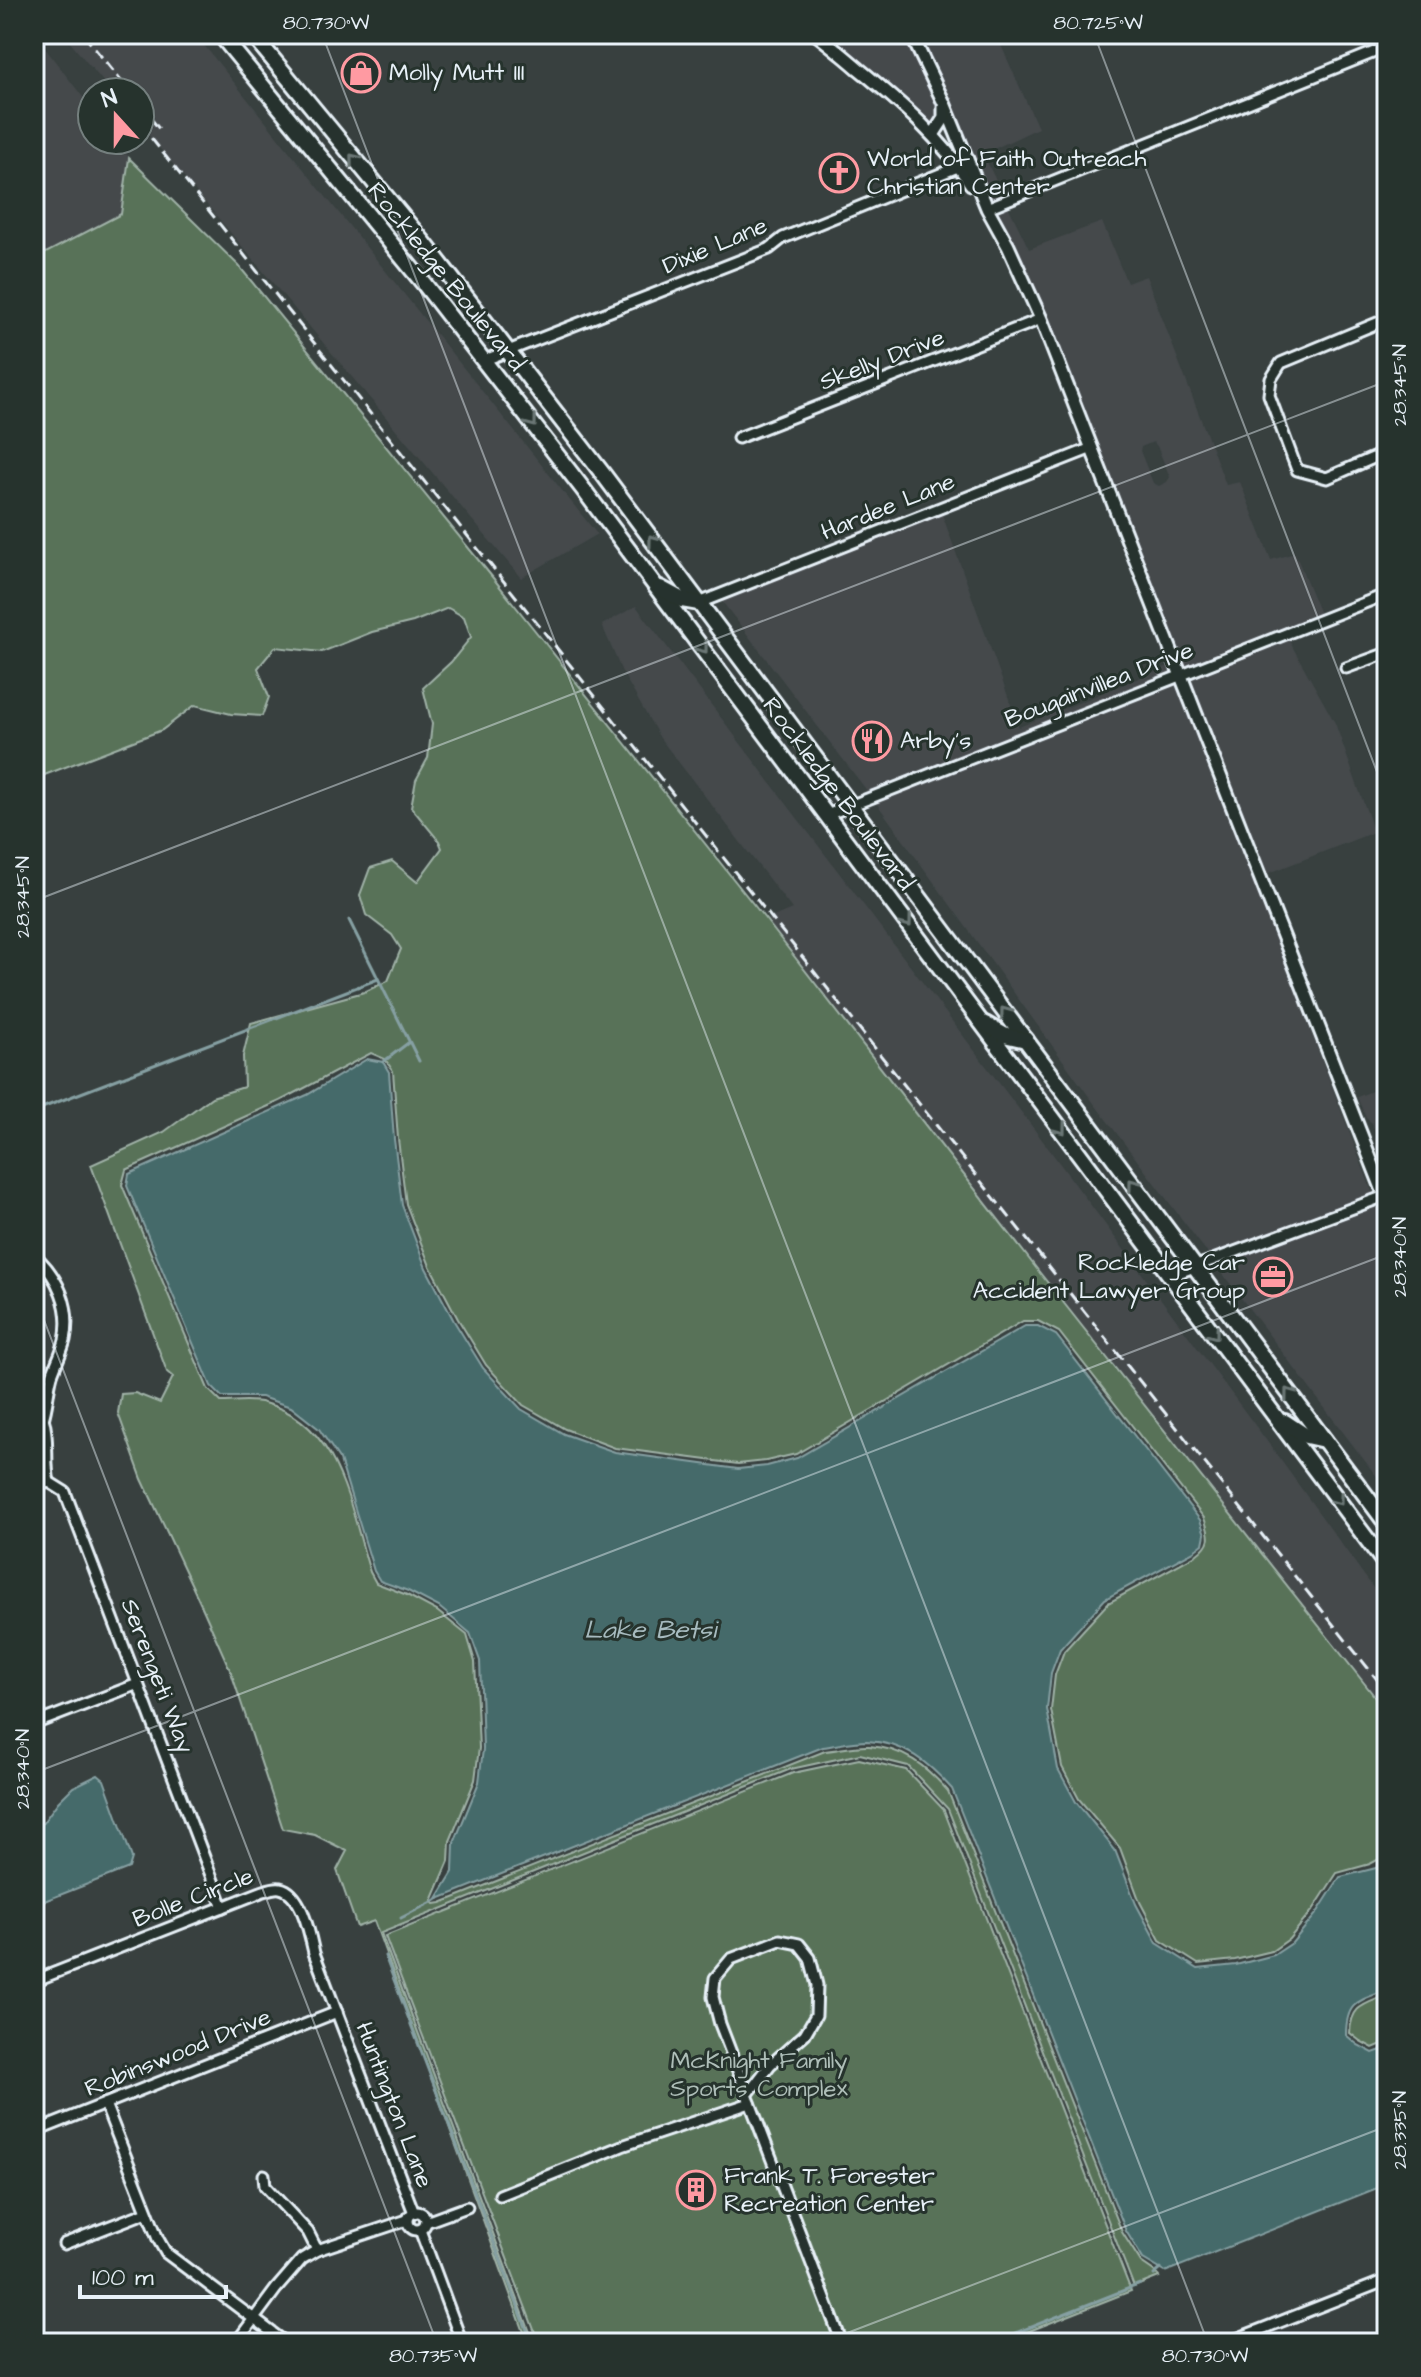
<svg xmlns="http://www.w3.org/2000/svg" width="1421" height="2377" font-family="'Architects Daughter',sans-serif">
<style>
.built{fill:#45494c;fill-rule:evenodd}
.green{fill:#587258;stroke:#a0b2a8;stroke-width:2}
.water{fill:#456a6a;stroke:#86a0a3;stroke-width:2}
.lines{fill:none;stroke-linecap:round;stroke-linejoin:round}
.stream{stroke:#86a0a3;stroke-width:3}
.minor-casing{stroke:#e8f1f8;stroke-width:15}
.tertiary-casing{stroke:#e8f1f8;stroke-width:17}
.primary-casing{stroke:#e8f1f8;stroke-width:20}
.minor{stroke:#26332d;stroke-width:9}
.tertiary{stroke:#26332d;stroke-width:11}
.primary{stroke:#26332d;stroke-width:14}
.rail{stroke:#e8f1f8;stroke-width:3;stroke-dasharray:12 6;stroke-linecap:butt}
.oneway{stroke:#6a7674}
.ticks{fill:none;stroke:#e8f1f8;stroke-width:2;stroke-opacity:0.45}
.labels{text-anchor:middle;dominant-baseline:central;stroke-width:6;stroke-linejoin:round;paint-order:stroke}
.poi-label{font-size:24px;fill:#e8f1f8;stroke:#26332d;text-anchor:start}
.street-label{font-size:24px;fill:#e8f1f8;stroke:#26332d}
.park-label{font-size:24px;fill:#aebeb8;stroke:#26332d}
.water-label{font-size:26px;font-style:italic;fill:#a7bbbf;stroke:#26332d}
.neatline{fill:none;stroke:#e8f1f8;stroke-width:3}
.ticks-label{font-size:20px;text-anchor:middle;fill:#e8f1f8}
</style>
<rect width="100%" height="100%" fill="#38403f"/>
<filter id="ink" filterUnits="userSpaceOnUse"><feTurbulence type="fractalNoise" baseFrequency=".0125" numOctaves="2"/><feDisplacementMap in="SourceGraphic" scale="16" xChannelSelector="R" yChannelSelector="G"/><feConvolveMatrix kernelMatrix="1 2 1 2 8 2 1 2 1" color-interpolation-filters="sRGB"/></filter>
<g filter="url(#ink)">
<!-- built -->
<g class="built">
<polygon points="34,34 92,109 92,140 116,140 129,158 121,214 34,259"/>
<polygon points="63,34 195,34 597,534 521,578 140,125 140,92 112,92"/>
<polygon points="825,34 905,34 939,104 939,116 932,127 891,89"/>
<polygon points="924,34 996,34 1038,128 983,154 1003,195 989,201 949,98 918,37"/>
<path d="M1008 206 1029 249 1102 222 1127 283 1146 276 1226 485 1240 482 1271 560 1295 553 1320 614 1183 668 1044 312 994 211ZM1153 442 1157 446 1170 477 1167 482 1159 486 1153 483 1140 451 1141 447Z"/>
<polygon points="950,510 942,514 1019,727 1171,665 1173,671 868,792 721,600"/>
<polygon points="636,606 1028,1121 1269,1444 1387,1607 1387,1712 1040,1273 766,920 792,909 660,738 622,672 602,625"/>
<polygon points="1288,639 1335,723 1374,832 1264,875 1187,678"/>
<polygon points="1177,682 1255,879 1253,880 1373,1194 1209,1255 1096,1106 875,801"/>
<polygon points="1387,1085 1387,1164 1372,1123 1366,1118 1357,1097"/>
<polygon points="1377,1205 1387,1231 1387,1490 1216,1265"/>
</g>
<!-- green -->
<g class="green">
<path d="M129 158 239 266 493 578 766 920 1040 1273 1387 1712V1855L1370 1864 1337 1873 1313 1910 1289 1939 1272 1951 1235 1960 1198 1964 1160 1940 1140 1902 1120 1848 1079 1799 1062 1767 1051 1710 1055 1675 1064 1651 1108 1603 1196 1555C1212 1543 1211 1537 1204 1518L1059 1332 1038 1321H1023L796 1454 766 1461 738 1464 615 1448 565 1429 523 1405 486 1365 458 1319 430 1266 406 1204 398 1139 393 1071 385 1059 371 1053 280 1101 126 1170 122 1185 208 1389 221 1402C235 1402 251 1399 264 1403 340 1422 350 1508 370 1572L376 1583 407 1595 437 1611 467 1635 475 1662 479 1748 475 1780 450 1841 449 1861 432 1901 435 1904 441 1903 825 1751C839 1750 855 1745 869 1746 904 1748 926 1766 948 1791L1122 2232 1141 2262 1154 2271 1159 2277 1134 2287 948 1809 908 1766 860 1754 791 1769 381 1933 534 2343H528L374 1921 357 1927 337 1870 347 1851 315 1835 283 1829 231 1672 203 1609 142 1479 118 1413 121 1394 135 1393 160 1403 173 1377 167 1372 91 1165 164 1132 212 1097 244 1087 243 1056 251 1023 364 992 388 981 401 949 392 935 366 915 360 895 370 868 392 861 417 882 442 848 439 841 411 807 416 780 428 758 432 724 423 688 451 662 471 637 464 617 448 608 413 622 372 632 322 652 275 647 258 668 269 697 262 716 231 714 195 705 162 730 34 779V259L121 214Z"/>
<polygon points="859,1759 906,1770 944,1810 1131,2291 999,2343 539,2343 385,1936 793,1773"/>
<path d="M1387 1995V2042L1373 2048 1360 2041 1350 2033C1351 2005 1364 2005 1387 1995Z"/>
</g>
<!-- water -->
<g class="water">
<path d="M367 1059 383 1062 389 1072 394 1139 402 1205 426 1268 454 1321 483 1368 521 1409 564 1434 615 1452 738 1469 767 1466 797 1458 1025 1326H1038L1056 1335 1200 1520 1205 1534 1203 1544 1194 1551 1105 1599 1060 1649 1051 1673 1047 1709 1058 1769 1076 1802 1115 1850 1136 1904 1157 1943 1198 1969 1236 1965 1274 1955 1292 1943 1317 1913 1340 1877 1376 1868 1387 1861V1990C1359 2001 1346 2001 1346 2035L1358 2045 1373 2053 1387 2048V2182L1377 2188 1165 2272 1143 2259 1126 2231 952 1789C929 1763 904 1742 867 1741 853 1741 837 1745 823 1747L436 1900 453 1872 454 1843 479 1782 483 1749 480 1661 470 1633 439 1607 408 1591 380 1581 374 1571 340 1460 319 1429 291 1407 261 1397H222L211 1386 127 1186 129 1174 307 1095Z"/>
<polygon points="98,1775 104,1780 132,1858 129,1868 34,1905 34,1835 58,1802 73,1787"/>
</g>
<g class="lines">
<!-- stream -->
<g class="stream">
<polyline points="349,920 419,1061"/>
<polyline points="383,1062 408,1043"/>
<polyline points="34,1111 378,979"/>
<polyline points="401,1918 436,1900"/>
<polyline points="385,1956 532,2343"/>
<polyline points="1154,2275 1161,2269"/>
<polyline points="990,2343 1140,2284"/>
</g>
<defs>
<g id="minor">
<polyline points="987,208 1387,47"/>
<polyline points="1387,319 1281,363 1271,379 1269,395 1297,470 1327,478 1387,452"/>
<polyline points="485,360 769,249 783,238 960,166"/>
<polyline points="738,438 1041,319"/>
<polyline points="699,603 1092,448"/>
<polyline points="1346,668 1387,653"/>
<polyline points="827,815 1387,594"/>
<path d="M34 1255C58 1276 72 1307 65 1340 62 1352 56 1363 52 1375 48 1389 47 1408 43 1419 39 1428 36 1432 34 1442"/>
<polyline points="1170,1276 1385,1196"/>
<path d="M43 1418C50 1439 44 1461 49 1482"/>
<polyline points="34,1486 49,1482 65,1492 223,1907"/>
<polyline points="34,1724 138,1684"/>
<path d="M34 1981 261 1892C267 1890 274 1887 280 1888 302 1892 310 1935 314 1953L414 2213"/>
<polyline points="747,2095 770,2065 805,2034 816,2015 817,1985 810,1958 799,1944 780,1940 731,1959 715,1978 713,1997 720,2024 842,2343"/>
<polyline points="105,2104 158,2239 166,2253 286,2343"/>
<polyline points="34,2132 337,2012"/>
<polyline points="264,2175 265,2186 308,2232 317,2250"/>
<polyline points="500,2195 622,2146 750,2103"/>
<circle cx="417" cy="2221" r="9"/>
<polyline points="426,2222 467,2207"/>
<polyline points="420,2230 462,2343"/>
<polyline points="64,2244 147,2212"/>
<polyline points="236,2343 276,2289 302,2259 317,2250 407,2220"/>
<polyline points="1226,2343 1387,2280"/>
</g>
<g id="tertiary">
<path d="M816 34C831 45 845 57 859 69 901 103 942 139 971 184"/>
<polyline points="911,34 944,103 987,208 1008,246 1041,319 1387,1201"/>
<polyline points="933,135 944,118 944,107"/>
</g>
<g id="primary">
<polyline points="220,34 425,285 583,489 1387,1566"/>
<polyline points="252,34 425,244 603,474 1387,1524"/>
<polyline points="660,588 682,600 699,603"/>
<polyline points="985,1024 1004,1035 1026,1040"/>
<polyline points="1285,1422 1306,1436 1324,1440"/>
</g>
</defs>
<!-- minor casing -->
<use href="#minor" class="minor-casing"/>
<!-- tertiary casing -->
<use href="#tertiary" class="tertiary-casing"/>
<!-- primary casing -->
<use href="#primary" class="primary-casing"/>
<!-- minor -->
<use href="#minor" class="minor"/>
<!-- tertiary -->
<use href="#tertiary" class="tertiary"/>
<!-- primary -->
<use href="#primary" class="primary"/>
<!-- rail -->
<g class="rail">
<polyline points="83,34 130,92"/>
<polyline points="140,105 160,130"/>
<polyline points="140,124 1387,1692"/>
</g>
</g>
<!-- one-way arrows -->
<defs><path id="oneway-chevron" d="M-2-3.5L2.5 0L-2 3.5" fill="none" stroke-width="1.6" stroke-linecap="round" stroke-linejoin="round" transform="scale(2)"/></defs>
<g class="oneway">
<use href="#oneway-chevron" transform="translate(354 159) rotate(-129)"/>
<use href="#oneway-chevron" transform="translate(532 422) rotate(53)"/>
<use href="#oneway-chevron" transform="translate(653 540) rotate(-127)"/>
<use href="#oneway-chevron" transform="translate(703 648) rotate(53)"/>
<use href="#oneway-chevron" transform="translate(907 922) rotate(53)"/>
<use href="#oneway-chevron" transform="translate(1005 1012) rotate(-127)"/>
<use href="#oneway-chevron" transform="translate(1061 1129) rotate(53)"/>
<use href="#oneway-chevron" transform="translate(1133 1184) rotate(-127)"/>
<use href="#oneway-chevron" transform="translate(1214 1334) rotate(53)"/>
<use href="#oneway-chevron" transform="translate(1289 1393) rotate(-127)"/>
<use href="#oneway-chevron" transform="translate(1338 1500) rotate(53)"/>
</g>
</g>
<!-- ticks -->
<path class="ticks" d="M322 34 1208 2343M1094 34 1387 798M34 901 1387 381M34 1294 437 2343M34 1773 1387 1254M821 2343 1387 2126"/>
<!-- icons -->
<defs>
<symbol id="shop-ring" viewBox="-11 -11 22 22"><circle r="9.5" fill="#26332d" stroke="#ff9aa2" stroke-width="1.5"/><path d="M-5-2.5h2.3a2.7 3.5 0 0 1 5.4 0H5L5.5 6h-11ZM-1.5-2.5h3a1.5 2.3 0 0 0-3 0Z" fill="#ff9aa2"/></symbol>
<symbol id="church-ring" viewBox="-11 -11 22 22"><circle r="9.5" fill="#26332d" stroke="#ff9aa2" stroke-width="1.5"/><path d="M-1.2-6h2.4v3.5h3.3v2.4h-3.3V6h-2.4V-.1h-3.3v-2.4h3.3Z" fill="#ff9aa2"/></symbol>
<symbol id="restaurant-ring" viewBox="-11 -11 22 22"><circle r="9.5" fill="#26332d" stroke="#ff9aa2" stroke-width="1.5"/><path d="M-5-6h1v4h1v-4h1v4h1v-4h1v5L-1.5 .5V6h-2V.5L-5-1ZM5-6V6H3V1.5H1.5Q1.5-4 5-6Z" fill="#ff9aa2"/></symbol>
<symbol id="office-ring" viewBox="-11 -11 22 22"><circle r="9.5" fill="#26332d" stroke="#ff9aa2" stroke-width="1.5"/><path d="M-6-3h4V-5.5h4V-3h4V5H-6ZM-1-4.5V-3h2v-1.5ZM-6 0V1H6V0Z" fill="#ff9aa2"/></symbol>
<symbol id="building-ring" viewBox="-11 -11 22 22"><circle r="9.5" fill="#26332d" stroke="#ff9aa2" stroke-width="1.5"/><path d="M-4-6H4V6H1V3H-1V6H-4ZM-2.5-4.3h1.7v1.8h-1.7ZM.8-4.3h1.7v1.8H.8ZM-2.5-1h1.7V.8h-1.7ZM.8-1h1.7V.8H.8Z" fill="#ff9aa2"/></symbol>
</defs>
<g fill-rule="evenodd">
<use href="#shop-ring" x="339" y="51" width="44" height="44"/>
<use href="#church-ring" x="817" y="151" width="44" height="44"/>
<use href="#restaurant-ring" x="850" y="719" width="44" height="44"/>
<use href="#office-ring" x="1251" y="1255" width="44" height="44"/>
<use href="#building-ring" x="674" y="2168" width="44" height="44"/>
</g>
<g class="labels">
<!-- poi labels -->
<g class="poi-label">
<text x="389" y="73">Molly Mutt III</text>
<text x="867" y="159">World of Faith Outreach<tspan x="867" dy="28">Christian Center</tspan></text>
<text x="900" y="741">Arby's</text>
<text x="1245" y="1263" text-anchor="end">Rockledge Car<tspan x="1245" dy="28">Accident Lawyer Group</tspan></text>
<text x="724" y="2176">Frank T. Forester<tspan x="724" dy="28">Recreation Center</tspan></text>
</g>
<!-- street labels -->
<g class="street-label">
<text transform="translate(715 246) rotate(-23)">Dixie Lane</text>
<text transform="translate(446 277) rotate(51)">Rockledge Boulevard</text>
<text transform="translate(882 360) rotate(-21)">Skelly Drive</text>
<text transform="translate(888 507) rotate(-22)">Hardee Lane</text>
<text transform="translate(1099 685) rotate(-21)">Bougainvillea Drive</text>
<text transform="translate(838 794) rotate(53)">Rockledge Boulevard</text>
<text transform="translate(157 1676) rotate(69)">Serengeti Way</text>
<text transform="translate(193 1898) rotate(-21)">Bolle Circle</text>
<text transform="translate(178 2053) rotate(-22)">Robinswood Drive</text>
<text transform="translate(394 2105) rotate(69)">Huntington Lane</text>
</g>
<!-- park labels -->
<g class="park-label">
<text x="759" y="2061">McKnight Family<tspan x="759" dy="28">Sports Complex</tspan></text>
</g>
<!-- water labels -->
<g class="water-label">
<text x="650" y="1630">Lake Betsi</text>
</g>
</g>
<!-- margin -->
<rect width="1421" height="2377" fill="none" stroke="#26332d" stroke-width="88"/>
<!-- north arrow -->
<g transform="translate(116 116) rotate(339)"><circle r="38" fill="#26332d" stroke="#747f7e" stroke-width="2"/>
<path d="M0-6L14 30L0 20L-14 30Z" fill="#ff9aa2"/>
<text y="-12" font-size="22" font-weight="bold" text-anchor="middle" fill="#e8f1f8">N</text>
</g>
<!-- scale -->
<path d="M80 2285v12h146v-12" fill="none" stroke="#e8f1f8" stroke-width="4"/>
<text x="92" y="2285" font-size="24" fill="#e8f1f8" stroke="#26332d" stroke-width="6" paint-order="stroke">100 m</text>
<rect x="44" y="44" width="1333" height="2289" class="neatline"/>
<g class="ticks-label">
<text x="326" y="29">80.730°W</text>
<text x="1098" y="29">80.725°W</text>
<text transform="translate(1399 385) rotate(-90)" y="7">28.345°N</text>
<text transform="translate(22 897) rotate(-90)" y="7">28.345°N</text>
<text transform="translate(1399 1257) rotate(-90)" y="7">28.340°N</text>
<text transform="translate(22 1769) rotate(-90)" y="7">28.340°N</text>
<text transform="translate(1399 2130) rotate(-90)" y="7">28.335°N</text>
<text x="433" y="2362">80.735°W</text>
<text x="1205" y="2362">80.730°W</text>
</g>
</svg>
